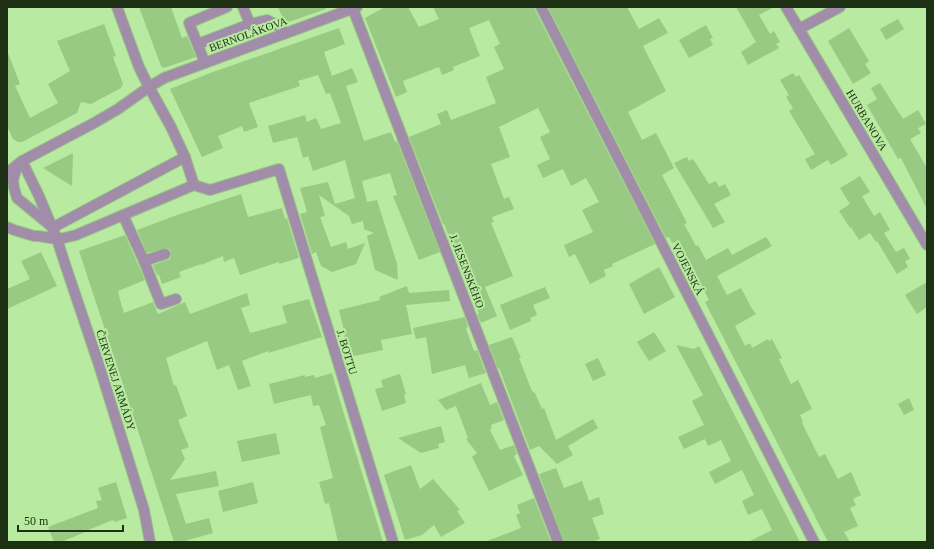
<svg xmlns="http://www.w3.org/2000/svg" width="934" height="549" font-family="'Times New Roman',serif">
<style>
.building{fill:#99ca83}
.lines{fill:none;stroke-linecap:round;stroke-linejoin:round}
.minor-casing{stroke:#99c585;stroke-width:12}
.minor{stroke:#a18da9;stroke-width:10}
.labels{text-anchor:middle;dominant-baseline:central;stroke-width:4;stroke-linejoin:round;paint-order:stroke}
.street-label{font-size:11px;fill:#1d3013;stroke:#b8eaa1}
</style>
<rect width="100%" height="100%" fill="#b8eaa1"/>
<!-- building -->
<g class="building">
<polygon points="139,7 171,7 182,38 187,36 196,57 164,68 161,66"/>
<polygon points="278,7 326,7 326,9 286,23 284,21"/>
<polygon points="385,7 408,7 419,27 439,19 433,7 535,7 535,10 655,244 612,264 613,266 604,270 606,276 590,284 575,254 569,257 564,245 593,232 582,210 599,202 586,178 571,186 563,169 543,178 537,165 550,159 540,137 550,132 538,108 499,127 510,157 491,164 504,199 509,197 514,209 492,217 494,222 491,223 513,276 485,287 497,316 481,323 477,314 479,314 444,224 443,224 409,137 441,124 437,114 447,110 451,120 496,103 486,77 504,69 494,47 500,44 489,20 469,28 480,56 453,67 454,70 442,75 439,67 403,81 407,92 396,97 365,18"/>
<polygon points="548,7 627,7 639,29 659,18 668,33 643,46 666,91 628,112 642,140 656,133 674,168 662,175 687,223 684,224 696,246 698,245 706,260 728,248 732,255 766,237 772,246 717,276 727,295 741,288 751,307 756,314 735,326 745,346 750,343 752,348 768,339 769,341 772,339 782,358 779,359 791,384 798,380 812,409 800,415 803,422 802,423 819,457 825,454 838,479 851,472 861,495 853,499 856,505 850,508 858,526 844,532 850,542 828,542 705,302 709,300 700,283 697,285 675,242 672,243 669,237 666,238"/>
<polygon points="736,7 774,7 759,15 770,34 774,31 780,42 776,44 779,48 748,65 741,52 756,42"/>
<polygon points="898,19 904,29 886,40 880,29"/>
<polygon points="104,24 116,56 113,57 123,84 121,88 91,104 81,102 77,113 22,142 18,142 13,139 7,126 7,53 8,53 20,84 15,86 30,118 58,103 48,84 70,71 57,41"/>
<polygon points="706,25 713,38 710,39 713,45 689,58 679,40"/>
<polygon points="339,28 345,44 324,52 332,76 352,68 358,82 346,86 364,141 391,132 395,142 397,141 440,252 419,260 393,196 397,195 390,173 362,181 367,202 377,200 397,264 398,280 375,270 367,236 374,233 364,229 363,221 352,224 349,216 319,195 325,216 320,217 331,247 346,242 348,249 365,243 356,264 332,272 321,266 316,252 312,254 300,214 307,212 300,188 328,182 335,204 355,198 345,160 313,171 308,156 303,158 297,137 273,143 268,126 305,115 307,122 316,118 321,129 341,123 330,93 326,94 318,75 298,81 300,86 249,103 258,127 244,132 242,126 218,136 223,148 202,157 170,89 210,73"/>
<polygon points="849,28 869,61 865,64 871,73 853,84 828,41"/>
<polygon points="793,73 796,77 799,75 848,155 831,165 828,160 811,170 805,159 815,154 789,111 793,108 786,97 789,95 780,80"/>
<polygon points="880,83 903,119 918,110 926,124 918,128 921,133 910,139 927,168 927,209 901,158 898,159 867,105 877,99 871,88"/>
<polygon points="73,153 72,186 43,168"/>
<polygon points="687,157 689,161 693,159 709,184 716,181 719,187 725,184 731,195 714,204 725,222 713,228 674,163"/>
<polygon points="860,176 870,192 862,196 874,216 880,212 890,230 884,233 896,252 904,248 910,259 905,261 908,267 897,274 877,241 876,242 870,233 859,240 851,227 850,228 839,211 850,204 840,188"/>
<polygon points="241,194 248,217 282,208 285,219 287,218 299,258 279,264 279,262 240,275 234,258 224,262 223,256 201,265 201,264 179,272 181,277 162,284 159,275 157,275 153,265 170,259 171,255 171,252 169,249 166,248 147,253 137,230 177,215"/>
<polygon points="125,235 145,280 118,291 120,300 124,313 153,302 158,314 185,302 190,314 247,293 250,305 241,308 250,333 287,323 282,306 309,299 322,337 268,353 268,351 242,361 251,386 238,390 229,365 217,370 207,341 166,358 174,386 176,385 187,416 178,420 189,447 181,450 185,459 170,480 216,471 219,486 176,494 186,524 209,518 213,533 181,542 174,542 117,366 79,251"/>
<polygon points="41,252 57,286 7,309 7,289 30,279 21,261"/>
<polygon points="659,267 675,297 644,314 629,284"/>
<polygon points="927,282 927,307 917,314 905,295"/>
<polygon points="407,286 409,293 449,290 450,301 406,305 412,334 381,340 383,350 349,357 344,336 345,335 339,310 380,300 379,297"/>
<polygon points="545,287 550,298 533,305 537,315 530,318 531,321 510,330 500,305"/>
<polygon points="465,317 468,327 466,328 470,340 474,351 477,350 486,373 469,378 465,365 432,374 426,337 416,339 413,328"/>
<polygon points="654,332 666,351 649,361 637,342"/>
<polygon points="512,337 521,358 519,358 532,391 535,393 542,409 544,408 556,440 593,419 598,428 568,446 573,455 557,464 539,446 530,450 499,368 498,369 489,345"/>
<polygon points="676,345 694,349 699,346 800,542 748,542 772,530 762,509 748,515 742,501 754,495 742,470 715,484 709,472 731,461 721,440 708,446 705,439 684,449 678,437 704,425 692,401 703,395"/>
<polygon points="598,358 606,375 593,381 585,364"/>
<polygon points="332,373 338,394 383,542 338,542 329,503 325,504 319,482 333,478 320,427 326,425 319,405 313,406 311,395 274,404 269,384 305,375 305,377 314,375 315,378"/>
<polygon points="400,374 406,394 404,395 406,403 382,411 375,389 383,387 381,380"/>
<polygon points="481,383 490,405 497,402 504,420 491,425 492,428 490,430 500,450 514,445 517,454 514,456 523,475 489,491 472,457 477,453 466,439 468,438 456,406 446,410 438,400"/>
<polygon points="909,398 914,410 904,415 898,404"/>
<polygon points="441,426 445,442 438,444 439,448 421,453 398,438"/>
<polygon points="276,433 280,454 242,462 237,441"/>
<polygon points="411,465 420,489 433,479 460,510 457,511 465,523 441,537 434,525 422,535 405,540 384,475"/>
<polygon points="556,468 564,488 582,481 589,501 599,497 604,514 592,518 600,539 592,542 564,542 539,474"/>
<polygon points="116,482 127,518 115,522 113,520 88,530 83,533 61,542 54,542 48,527 98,508 96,501 102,500 98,488"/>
<polygon points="253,482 258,503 223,512 218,491"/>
<polygon points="534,498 551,542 487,542 487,541 521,528 516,515 520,513 517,505"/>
</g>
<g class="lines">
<defs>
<g id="minor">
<polyline points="117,7 139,67 149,87 171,127 185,157 194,185"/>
<polyline points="243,7 250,24"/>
<polyline points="541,7 814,542"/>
<polyline points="786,7 927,245"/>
<polyline points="353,9 558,542"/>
<polyline points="799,29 840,7"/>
<polyline points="198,44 250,24 267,20 282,28 284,34"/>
<polyline points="205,63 189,23 227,7"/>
<polyline points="22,161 39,196 57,239 65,264 99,365 144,510 150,542"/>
<polyline points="20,164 16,170 13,180 14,188 17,198 51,226"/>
<polyline points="7,173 22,161 94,123 118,109 149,87 164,78 357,7"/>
<polyline points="123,215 144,261 161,304 176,299"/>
<polyline points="7,227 14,230 34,236 38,236 57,239 64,238 76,235 194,185 210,190 279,169 393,542"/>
<polyline points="52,228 185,157"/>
<polyline points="144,261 165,254"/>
</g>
</defs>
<!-- minor casing -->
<use href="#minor" class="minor-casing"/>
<!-- minor -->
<use href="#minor" class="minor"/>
</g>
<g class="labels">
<!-- street labels -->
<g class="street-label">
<text transform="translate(248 34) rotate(-20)">BERNOLÁKOVA</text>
<text transform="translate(867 120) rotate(59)">HURBANOVA</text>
<text transform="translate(688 269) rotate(63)">VOJENSKÁ</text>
<text transform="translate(467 271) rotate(69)">J. JESENSKÉHO</text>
<text transform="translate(347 352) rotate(73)">J. BOTTU</text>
<text transform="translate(116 380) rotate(72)">ČERVENEJ ARMÁDY</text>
</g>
</g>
<!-- border -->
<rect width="934" height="549" fill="none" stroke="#1d3013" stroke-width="16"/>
<!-- scale -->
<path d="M18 525v6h105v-6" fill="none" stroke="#1d3013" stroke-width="2"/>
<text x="24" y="525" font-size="12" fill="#1d3013" stroke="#b8eaa1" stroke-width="3" paint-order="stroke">50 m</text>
</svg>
